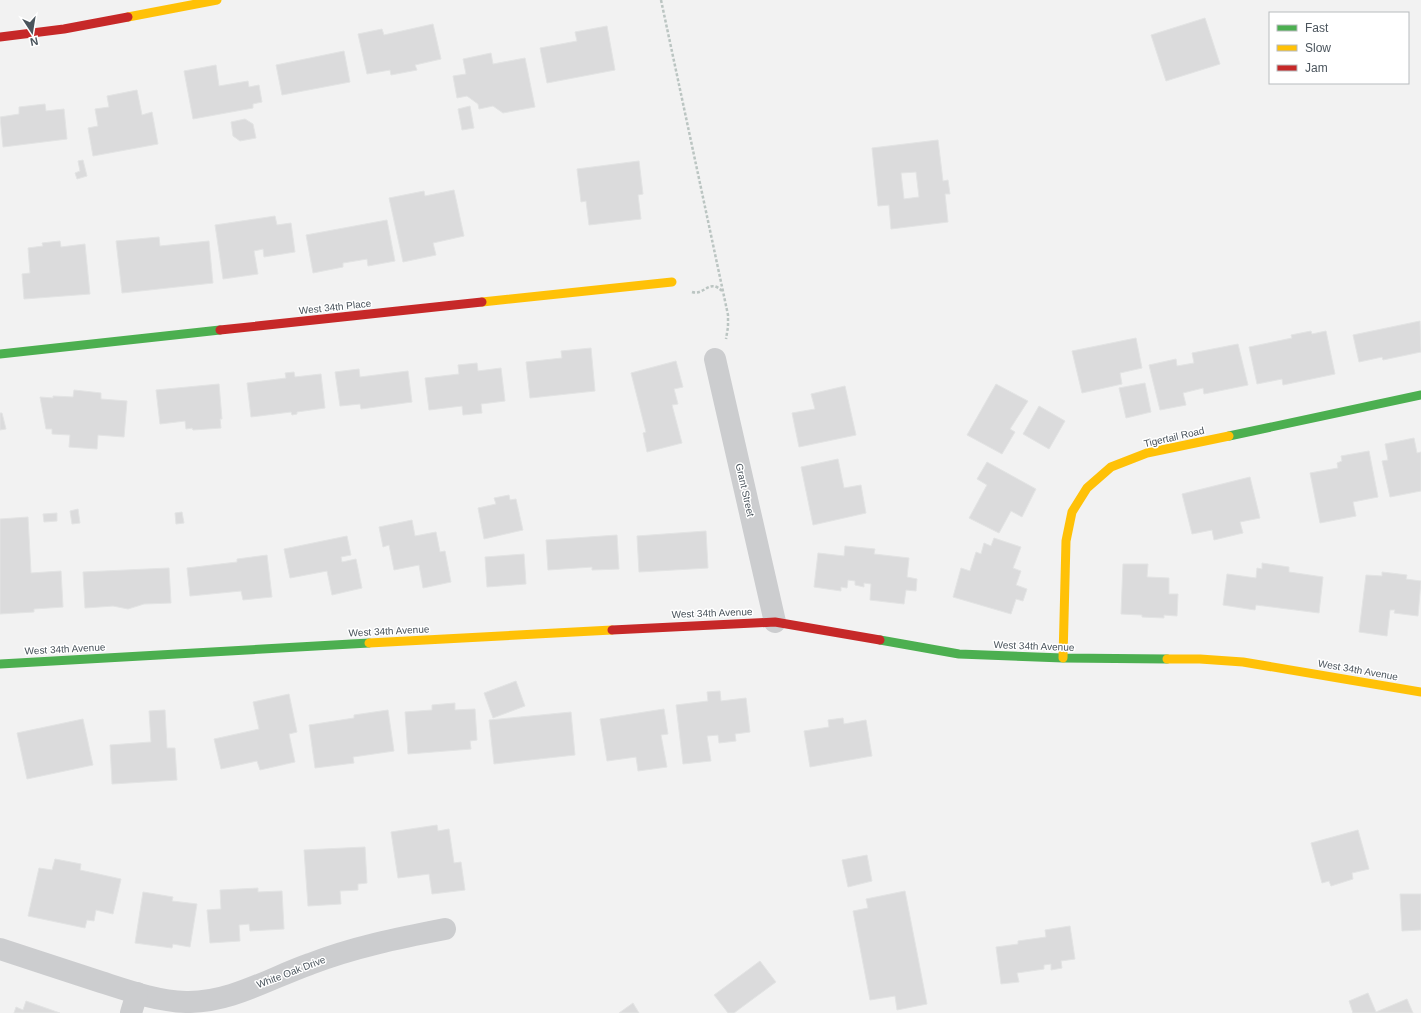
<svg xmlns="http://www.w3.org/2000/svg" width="1421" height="1013" font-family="Helvetica,sans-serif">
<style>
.building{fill:#dbdbdc;stroke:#e3e4e4;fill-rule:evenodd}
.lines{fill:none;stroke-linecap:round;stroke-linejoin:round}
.path{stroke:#bbc5c2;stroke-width:2.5;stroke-dasharray:3 2;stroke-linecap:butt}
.street{stroke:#cccdcf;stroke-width:22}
.fast{stroke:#4caf50;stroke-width:9}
.slow{stroke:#ffc107;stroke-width:9}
.jam{stroke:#c62828;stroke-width:9}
.labels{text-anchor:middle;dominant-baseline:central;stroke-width:3;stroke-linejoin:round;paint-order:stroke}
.street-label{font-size:10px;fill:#4a545c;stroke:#fff}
</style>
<rect width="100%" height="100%" fill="#f2f2f2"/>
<!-- building -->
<g class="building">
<polygon points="1205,18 1220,64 1166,81 1151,35"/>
<polygon points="433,24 441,59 415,65 417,70 391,75 390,70 367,74 358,34 382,29 384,35"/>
<polygon points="607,26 615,70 547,83 540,48 577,41 575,32"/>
<polygon points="344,51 350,82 282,95 276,65"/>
<polygon points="491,53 493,64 525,58 535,107 503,113 493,106 479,109 478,104 467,96 457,98 453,76 466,74 463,59"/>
<polygon points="216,65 219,86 248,81 249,87 259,85 262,102 253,104 253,108 193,119 184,71"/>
<polygon points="137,90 142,115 152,112 158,144 93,156 88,128 98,126 95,109 109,107 107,96"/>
<polygon points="45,104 46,111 64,109 67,139 3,147 0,117 19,114 19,107"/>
<polygon points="470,106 474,128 462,130 458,109"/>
<polygon points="245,119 253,124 256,138 240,141 233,136 231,122"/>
<path d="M938 140 943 181 948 180 950 194H945L948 222 891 229 889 205 878 206 872 148ZM916 172 919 197 904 199 901 173Z"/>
<polygon points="83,160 87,176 77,179 75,173 80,171 78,161"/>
<polygon points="639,161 643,194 638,195 641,219 589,225 586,201 581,202 577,169"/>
<polygon points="454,190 464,236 433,243 436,255 403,262 389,198 424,191 425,196"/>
<polygon points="275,216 277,225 291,223 295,252 264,257 263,249 254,251 258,274 223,279 215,225"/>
<polygon points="387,220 395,261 368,266 367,259 343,263 343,267 313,273 306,235"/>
<polygon points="159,237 160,246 209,241 213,283 122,293 116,241"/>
<polygon points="60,241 61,247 85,244 90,294 24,299 22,274 30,273 28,248 43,246 42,243"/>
<polygon points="1420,321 1421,352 1383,360 1382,357 1359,362 1353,335"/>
<polygon points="1311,331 1312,334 1326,331 1335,374 1283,385 1282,379 1257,384 1249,347 1292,338 1291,335"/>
<polygon points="1136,338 1142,368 1120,373 1122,384 1082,393 1072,351"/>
<polygon points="1238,344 1248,385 1204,394 1203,388 1183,393 1186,405 1160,410 1149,365 1176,359 1177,366 1194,363 1192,353"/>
<polygon points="591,348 595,391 530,398 526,362 562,358 561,351"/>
<polygon points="676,361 683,387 674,389 678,404 672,405 682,443 647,452 643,433 646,432 631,373"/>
<polygon points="477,363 478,371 501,368 505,401 481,404 482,413 463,415 462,406 429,410 425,378 459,374 458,365"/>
<polygon points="359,369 360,377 408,371 412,402 361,409 360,404 340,406 335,372"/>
<polygon points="294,372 295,377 321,374 325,408 297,412 297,414 292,415 291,412 251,417 247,383 286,378 285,373"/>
<polygon points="1145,383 1151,412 1126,418 1119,388"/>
<polygon points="219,384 222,419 220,419 221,428 193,430 192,428 186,429 185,421 160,424 156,390"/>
<polygon points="996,384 1028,401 1010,429 1015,432 1002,454 967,435"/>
<polygon points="845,386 856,435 799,447 792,413 815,409 811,394"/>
<polygon points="74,390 101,393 101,399 127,401 124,437 98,435 97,449 69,447 70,435 52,434 52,429 46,429 40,397 53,398 53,396 73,397"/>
<polygon points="1039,406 1065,421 1049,449 1023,434"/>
<polygon points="0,413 2,413 6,429 0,430"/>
<polygon points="1414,438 1417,453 1421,452 1421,491 1390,497 1382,461 1388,460 1385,444"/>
<polygon points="1369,451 1378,497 1353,502 1356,516 1320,523 1310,473 1338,468 1337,463 1342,461 1341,456"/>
<polygon points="838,459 844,488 861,485 866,513 813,525 801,467"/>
<polygon points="987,462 1036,489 1022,517 1011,511 999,533 969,518 987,485 977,479"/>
<polygon points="1250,477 1260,518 1240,522 1243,533 1214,540 1212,530 1192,534 1182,494"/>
<polygon points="509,495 510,500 516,499 523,530 484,539 478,508 496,504 494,498"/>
<polygon points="78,509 80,523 72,524 70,511"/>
<polygon points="182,512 184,523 176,524 175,513"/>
<polygon points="57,513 57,521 44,522 43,514"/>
<polygon points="28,517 31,573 61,571 63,607 34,609 34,612 0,614 0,519"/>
<polygon points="412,520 415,536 436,532 440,552 445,551 451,582 423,588 419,565 394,570 389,545 383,547 379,527"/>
<polygon points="706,531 708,568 639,572 637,536"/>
<polygon points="617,535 619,569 592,570 592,567 548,570 546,540"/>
<polygon points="347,536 351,555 341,557 342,562 356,559 362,588 332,595 327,571 290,578 284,549"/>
<polygon points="994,538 1021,547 1013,568 1021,571 1016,585 1027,589 1023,601 1016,599 1011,614 953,597 961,568 970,571 976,552 981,554 984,543 991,546"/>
<polygon points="845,546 875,549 874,554 909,558 907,577 917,579 916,591 906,590 904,604 870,600 871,584 864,583 864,587 855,585 855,581 848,580 847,588 841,587 841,591 814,587 818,553 844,556"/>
<polygon points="524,554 526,584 487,587 485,557"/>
<polygon points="267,555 272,597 243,600 241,591 190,596 187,568 237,562 237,559"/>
<polygon points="1262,563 1289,567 1289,572 1323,577 1319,613 1256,605 1255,610 1223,605 1227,574 1256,578 1257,568 1262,569"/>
<polygon points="1123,564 1148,564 1147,577 1169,578 1169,594 1178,594 1177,616 1164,615 1164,618 1142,617 1142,615 1121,614"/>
<polygon points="169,568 171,603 144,604 128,609 113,606 85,608 83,572"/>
<polygon points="1382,572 1407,575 1406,579 1421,581 1418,616 1394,613 1395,610 1390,610 1387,636 1359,632 1366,575 1382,576"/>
<polygon points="516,681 525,706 493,718 484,693"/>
<polygon points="720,691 721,701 746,698 750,732 735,734 736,741 719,743 718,735 707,736 711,761 683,764 676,705 708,701 707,692"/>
<polygon points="289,694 297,732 289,734 295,762 260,770 257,761 221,769 214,739 259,729 253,702"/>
<polygon points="455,703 455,710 475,709 477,740 470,741 471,749 408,754 405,712 432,710 432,705"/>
<polygon points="664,709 668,734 661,735 667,767 638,771 636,757 607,761 600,719"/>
<polygon points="165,710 167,748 175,748 177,780 112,784 110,745 151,742 149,711"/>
<polygon points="388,710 394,751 353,757 354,763 315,768 309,725 354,718 354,715"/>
<polygon points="571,712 575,755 494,764 489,720"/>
<polygon points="843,718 844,724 866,720 872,756 810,767 804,731 829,727 828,720"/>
<polygon points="83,719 93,765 27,779 17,733"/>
<polygon points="437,825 438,831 449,829 454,863 461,862 465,890 432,894 429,874 398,878 391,832"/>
<polygon points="1358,830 1369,869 1352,873 1353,879 1331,886 1329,881 1322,883 1311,843"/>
<polygon points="365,847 367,883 358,884 358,890 340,891 341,904 308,906 304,850"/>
<polygon points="867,855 872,881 848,887 842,860"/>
<polygon points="55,859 81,864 80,870 121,879 113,914 96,910 94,921 87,920 85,928 28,916 39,868 52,870"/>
<polygon points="258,888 258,892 282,891 284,929 250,931 249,924 239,925 240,941 210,943 207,910 221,909 220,890"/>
<polygon points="905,891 927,1004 897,1010 895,996 870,1000 853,911 868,908 866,899"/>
<polygon points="143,892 173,897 172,901 197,904 190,947 173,944 172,948 135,943"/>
<polygon points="1400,894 1421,894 1421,930 1402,931"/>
<polygon points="1070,926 1075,959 1061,961 1062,968 1051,970 1051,964 1044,965 1044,969 1017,973 1019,982 1001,984 996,947 1018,944 1018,941 1046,937 1045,930"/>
<polygon points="760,961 776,982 734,1013 728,1013 714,995"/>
<polygon points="1368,993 1376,1012 1407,999 1413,1013 1352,1013 1353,1013 1349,1001"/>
<polygon points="26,1001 60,1013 14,1013 16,1007 23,1010"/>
<polygon points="633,1003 639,1013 619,1013"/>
</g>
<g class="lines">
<!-- path -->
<g class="path">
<polyline points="661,0 728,315 728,327 726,339"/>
<path d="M692 292C705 296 709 277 723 292"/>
</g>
<!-- street -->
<g class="street">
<polyline points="715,359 775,622"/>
<path d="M0 949C34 960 67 971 101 982 129 991 157 1001 186 1002 230 1003 270 978 310 964 354 947 399 938 445 929"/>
<polyline points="131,1013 137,993"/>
</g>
<!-- fast -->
<g class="fast">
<polyline points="0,354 220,330"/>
<polyline points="1229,436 1421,395"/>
<polyline points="880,640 959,654 1063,658 1167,659"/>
<polyline points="0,664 369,643"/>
</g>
<!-- slow -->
<g class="slow">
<polyline points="128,17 217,0"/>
<polyline points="482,302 672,282"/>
<polyline points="369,643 612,630"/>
<polyline points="1063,658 1066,541 1072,512 1087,488 1111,467 1147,453 1229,436"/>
<polyline points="1167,659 1200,659 1243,662 1421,692"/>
</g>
<!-- jam -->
<g class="jam">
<polyline points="0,37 64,29 128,17"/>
<polyline points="220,330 482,302"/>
<polyline points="612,630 775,622 880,640"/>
</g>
</g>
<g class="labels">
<!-- street labels -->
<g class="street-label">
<text transform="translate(335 307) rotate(-6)">West 34th Place</text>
<text transform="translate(1174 437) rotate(-13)">Tigertail Road</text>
<text transform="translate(745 490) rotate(77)">Grant Street</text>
<text transform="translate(712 613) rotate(-2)">West 34th Avenue</text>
<text transform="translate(389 631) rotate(-3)">West 34th Avenue</text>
<text transform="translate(1034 646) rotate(2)">West 34th Avenue</text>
<text transform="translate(65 649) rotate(-3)">West 34th Avenue</text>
<text transform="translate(1358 670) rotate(10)">West 34th Avenue</text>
<text transform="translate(291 972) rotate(-21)">White Oak Drive</text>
</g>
</g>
<!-- legend -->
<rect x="1269" y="12" width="140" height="72" fill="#ffffff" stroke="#b7bbbe"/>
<rect x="1277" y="25" width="20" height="6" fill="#4caf50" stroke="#b7bbbe"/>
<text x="1305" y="32" font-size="12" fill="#4a545c">Fast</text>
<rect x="1277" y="45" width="20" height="6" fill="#ffc107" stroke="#b7bbbe"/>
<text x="1305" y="52" font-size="12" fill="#4a545c">Slow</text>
<rect x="1277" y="65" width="20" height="6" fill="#c62828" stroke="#b7bbbe"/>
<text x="1305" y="72" font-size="12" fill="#4a545c">Jam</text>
<!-- north arrow -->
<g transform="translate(32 32) rotate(168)" stroke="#ffffff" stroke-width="3" paint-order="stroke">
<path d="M0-3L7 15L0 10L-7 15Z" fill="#4a545c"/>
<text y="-6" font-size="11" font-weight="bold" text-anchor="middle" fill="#4a545c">N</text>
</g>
</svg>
